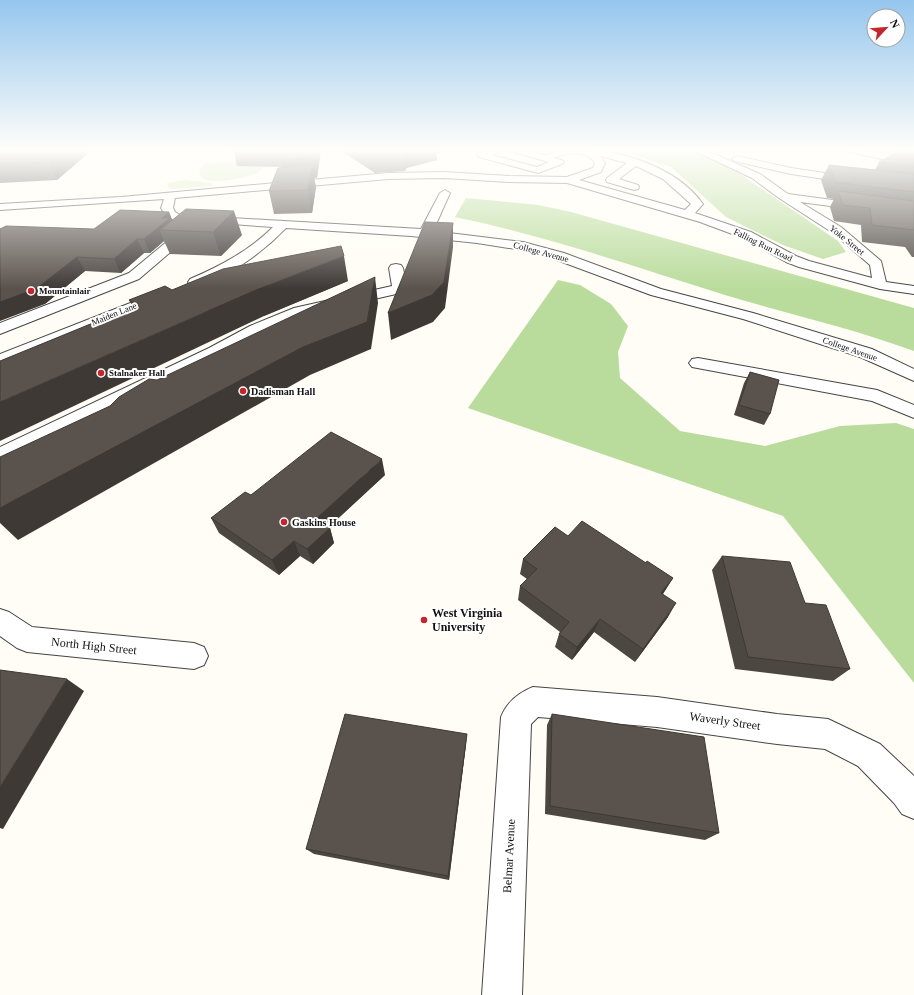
<svg xmlns="http://www.w3.org/2000/svg" width="914" height="995" font-family="'Times New Roman',serif">
<style>
.green{fill:#d5ebbd}
.forest{fill:#b9dc9c}
.lines{fill:none;stroke-linecap:round;stroke-linejoin:round}
.minor-casing{stroke:#444;stroke-width:2}
.minor{fill:#fff;fill-rule:evenodd}
.wall{fill:#4d4742}
.shaded-wall{fill:#3f3936}
.building{fill:#5a524d;stroke:#3f3936}
.poi-dot{fill:#c4262e;stroke:#fff;stroke-width:1.5}
.labels{text-anchor:middle;dominant-baseline:central;stroke-width:4;stroke-linejoin:round;paint-order:stroke}
.far-street-label{font-size:9px;fill:#111;stroke:#fff}
.far-poi-label{font-size:9px;font-weight:bold;fill:#111;stroke:#fff;text-anchor:start}
.poi-label{font-size:10px;font-weight:bold;fill:#111;stroke:#fff;text-anchor:start}
.near-poi-label{font-size:12px;font-weight:bold;fill:#111;stroke:#fff;text-anchor:start}
.near-street-label{font-size:12px;fill:#111;stroke:#fff}
</style>
<rect width="100%" height="100%" fill="#fffdf5"/>
<!-- green -->
<g class="green">
<path d="M255 161 264 166C262 167 262 169 260 171 252 178 193 190 200 170 201 168 204 165 205 163Z"/>
<polygon points="185,180 212,183 212,186 169,189 167,183"/>
</g>
<!-- forest -->
<g class="forest">
<polygon points="615,149 684,149 695,152 734,170 838,241 846,252 823,259 783,245 726,217 671,167"/>
<path d="M466 198 538 205 571 212 914 308V351C852 328 788 314 725 295 636 267 546 236 455 217Z"/>
<polygon points="558,280 580,285 611,304 628,326 618,352 620,378 680,431 765,446 840,426 896,423 914,429 914,683 783,516 468,408"/>
</g>
<g class="lines">
<defs>
<g id="minor">
<path d="M491 149H506L492 155 537 167 549 162 510 151 509 149C514 149 519 149 524 149 530 150 538 155 545 155 551 154 556 150 562 149 609 146 674 163 703 204L695 213 751 232 796 256 809 261 872 278 870 265 833 233 779 198 752 178 691 149H703L760 174 788 194 914 211V217L800 202 841 227 881 261 886 282 914 286V294L880 289 799 267 786 262 743 238 700 222 567 183 509 182 444 178 388 179 175 198 173 208 175 212 180 215 421 229 440 193 445 190 450 193 433 231 523 242 564 253 661 289 753 313 872 349 914 369V381L860 357 743 319 651 295 554 259 522 250 477 243 411 236 286 228C263 252 228 278 195 286L190 285 188 282 190 279C220 266 249 251 273 227L174 220 166 216 161 208 164 199 0 210V204L121 197 388 173 444 172 509 176 567 177 593 168 595 163C586 150 567 152 554 158L562 160 564 162 562 164 538 173 479 157 477 155 479 153ZM600 156 627 163 607 178 606 180 607 182 634 190 638 189 639 187 638 185 619 179 636 166 663 179 691 204 685 210 579 180 601 172 605 163Z"/>
<polygon points="846,149 864,149 914,160 914,166 850,152"/>
<polygon points="737,156 791,168 852,177 857,180 852,183 791,174 734,161 732,159"/>
<polygon points="191,224 195,225 197,228 195,231 139,279 0,334 0,323 129,273 187,225"/>
<polygon points="396,264 401,265 403,268 407,289 405,292 304,315 262,332 221,356 7,461 0,463 0,447 209,348 250,326 294,308 392,286 389,268 391,265"/>
<polygon points="161,291 166,292 168,295 166,298 0,365 0,354"/>
<polygon points="698,358 877,390 914,405 914,418 872,401 692,367 689,363 692,359"/>
<polygon points="0,609 9,612 32,627 194,643 204,647 208,656 204,665 194,669 27,652 17,648 0,636"/>
<path d="M533 687 657 697 777 714 828 719 880 744 914 776V819L902 814 894 803 858 766 825 749 777 744 657 727 538 717 531 724 522 995H482L501 717C507 702 518 693 533 687Z"/>
</g>
</defs>
<!-- minor casing -->
<use href="#minor" class="minor-casing"/>
<!-- minor -->
<use href="#minor" class="minor"/>
</g>
<!-- wall -->
<g class="wall">
<polygon points="0,149 93,149 57,180 0,183"/>
<polygon points="233,149 321,149 317,178 314,178 316,187 312,213 274,214 269,191 284,168 284,167 237,166"/>
<polygon points="338,149 442,149 442,152 437,154 437,160 406,168 405,171 375,173"/>
<polygon points="883,149 914,149 914,257 912,257 905,247 862,242 861,225 834,221 830,207 834,199 827,198 821,180 829,165 875,170 879,162 897,152"/>
<polygon points="169,212 172,220 242,235 221,256 170,254 164,241 150,253 144,253 121,273 85,271 45,304 94,229"/>
<polygon points="348,281 264,316 133,307 129,300 172,290"/>
<polygon points="750,372 770,414 764,425 734,415 744,383"/>
<polygon points="385,475 329,527 330,528 334,543 313,564 300,556 279,575 219,533 211,518 251,495"/>
<polygon points="568,536 646,563 673,578 663,594 668,617 635,662 594,632 572,660 555,647 559,634 560,632 518,600 520,586 527,579 520,574 523,559"/>
<polygon points="722,556 805,603 850,669 833,681 735,669 712,570"/>
<polygon points="552,714 719,833 705,840 545,814 547,725"/>
<polygon points="466,744 449,880 314,854 306,849"/>
</g>
<!-- shaded-wall -->
<g class="shaded-wall">
<polygon points="63,149 93,149 57,180 48,162"/>
<polygon points="314,149 321,149 317,178 314,178 316,187 312,213 308,190 287,181 282,159"/>
<polygon points="404,149 442,149 442,152 437,154 437,160 406,168 405,171"/>
<polygon points="234,211 242,235 221,256 213,232"/>
<polygon points="169,212 174,225 160,230 164,241 150,253 144,239 162,218"/>
<polygon points="453,223 453,247 445,308 433,322 391,340 388,313"/>
<polygon points="137,239 144,253 121,273 114,259"/>
<polygon points="344,256 348,281 264,316 0,441 0,402 256,290"/>
<polygon points="77,257 85,271 45,304 0,321 0,302"/>
<polygon points="375,277 378,303 371,349 310,375 18,540 0,523 0,508"/>
<polygon points="382,459 385,475 321,534 316,519"/>
<polygon points="330,528 334,543 313,564 307,549"/>
<polygon points="294,541 300,556 279,575 272,560"/>
<polygon points="673,578 664,592 653,607 661,593"/>
<polygon points="676,603 668,617 635,662 643,649"/>
<polygon points="600,619 594,632 572,660 577,647"/>
<polygon points="67,679 84,691 3,829 0,828 0,787"/>
<polygon points="467,734 466,744 449,880 448,876"/>
</g>
<!-- building -->
<g class="building">
<polygon points="0,149 63,149 48,162 0,164"/>
<polygon points="287,149 314,149 313,157 282,159"/>
<polygon points="368,149 404,149 404,150 373,152"/>
<polygon points="904,149 914,151 914,166 879,162"/>
<polygon points="312,165 308,190 269,191 278,168"/>
<polygon points="829,165 914,174 914,192 835,182"/>
<polygon points="838,191 914,201 914,230 872,225 870,208 843,205"/>
<polygon points="186,209 234,211 213,232 160,230"/>
<polygon points="120,210 169,212 162,218 170,218 144,239 137,239 114,259 77,257 36,289 0,302 0,229 6,226 94,229"/>
<polygon points="425,222 453,223 444,282 432,295 388,313"/>
<polygon points="341,246 344,256 256,290 0,402 0,361 137,305 129,300 165,286 172,290 223,269"/>
<polygon points="375,277 367,322 303,347 0,508 0,457 110,406 119,397 149,379 157,380"/>
<polygon points="750,372 779,380 770,414 739,405"/>
<polygon points="331,432 382,459 316,519 330,528 307,549 294,541 272,560 211,518 245,492 251,495"/>
<polygon points="582,521 646,563 647,561 673,578 661,593 676,603 643,649 600,619 577,647 559,634 569,622 520,586 537,569 523,559 555,527 568,536"/>
<polygon points="722,556 790,562 805,603 826,605 850,669 748,657"/>
<polygon points="0,670 67,679 0,787"/>
<polygon points="345,714 467,734 448,876 306,849"/>
<polygon points="552,714 704,737 719,833 550,806"/>
</g>
<!-- sky -->
<linearGradient id="sky" x2="0" y2="1"><stop stop-color="#95c6ee"/><stop offset="0.52" stop-color="#fffefa"/><stop offset="1" stop-color="#fffefa" stop-opacity="0"/></linearGradient>
<rect width="914" height="289" fill="url(#sky)"/>
<!-- markers -->
<g class="poi-dot">
<circle cx="31" cy="291" r="4"/>
<circle cx="101" cy="373" r="4"/>
<circle cx="243" cy="391" r="4"/>
<circle cx="284" cy="522" r="4"/>
<circle cx="424" cy="620" r="4"/>
</g>
<g class="labels">
<!-- far-street labels -->
<g class="far-street-label">
<text transform="translate(847 240) rotate(39)">Yoke Street</text>
<text transform="translate(763 245) rotate(26)">Falling Run Road</text>
<text transform="translate(541 252) rotate(15)">College Avenue</text>
<text transform="translate(114 314) rotate(-22)">Maiden Lane</text>
<text transform="translate(850 349) rotate(19)">College Avenue</text>
</g>
<!-- far-poi labels -->
<g class="far-poi-label">
<text x="39" y="291">Mountainlair</text>
<text x="109" y="373">Stalnaker Hall</text>
</g>
<!-- poi labels -->
<g class="poi-label">
<text x="251" y="391">Dadisman Hall</text>
<text x="292" y="522">Gaskins House</text>
</g>
<!-- near-poi labels -->
<g class="near-poi-label">
<text x="432" y="613">West Virginia<tspan x="432" dy="14">University</tspan></text>
</g>
<!-- near-street labels -->
<g class="near-street-label">
<text transform="translate(94 646) rotate(6)">North High Street</text>
<text transform="translate(725 721) rotate(8)">Waverly Street</text>
<text transform="translate(509 856) rotate(-87)">Belmar Avenue</text>
</g>
</g>
<!-- north arrow -->
<g transform="translate(886 28) rotate(64)"><circle r="19" fill="#ffffff" stroke="#a0a0a0"/>
<path d="M0-3L7 15L0 10L-7 15Z" fill="#c4262e"/>
<text y="-6" font-size="11" font-weight="bold" text-anchor="middle" fill="#111111">N</text>
</g>
</svg>
